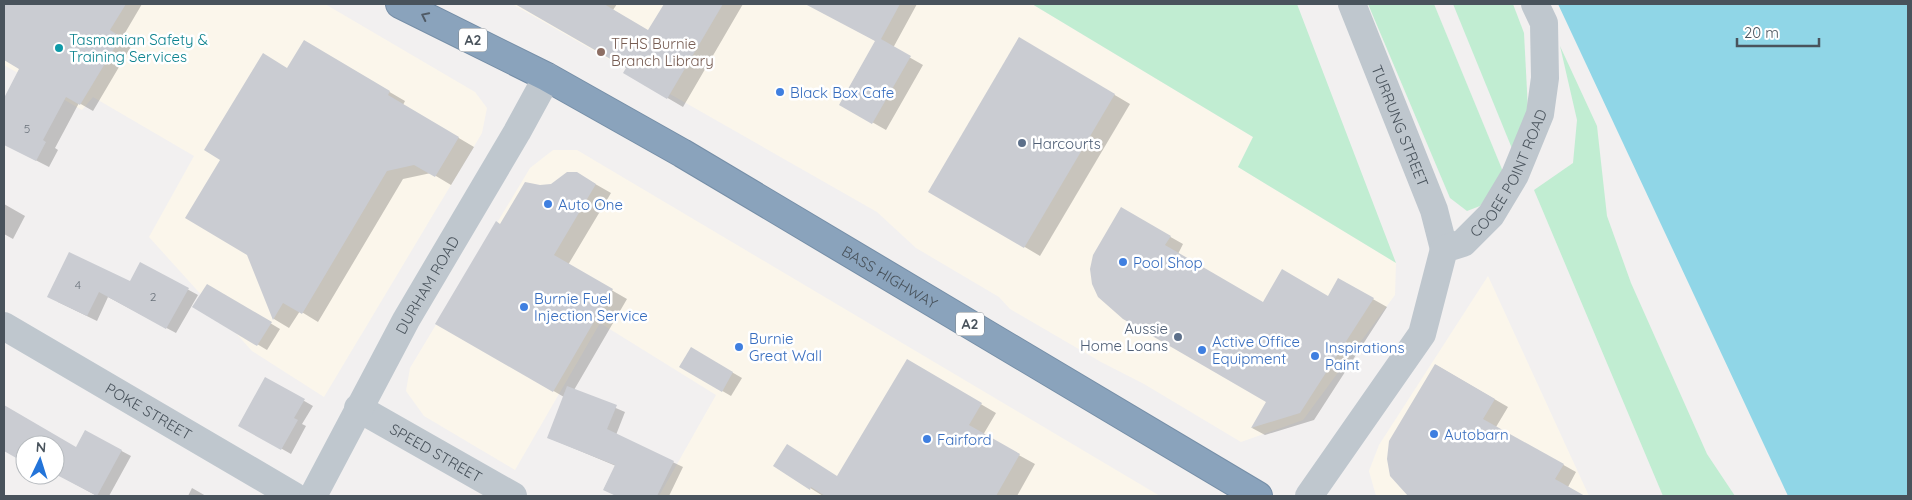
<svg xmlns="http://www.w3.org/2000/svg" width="1912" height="500" font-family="Quicksand,sans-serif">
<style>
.commercial{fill:#fbf6eb}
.green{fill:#c1edd2}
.water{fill:#90d6e7}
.shadow{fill:#0003}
.building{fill:#caccd2}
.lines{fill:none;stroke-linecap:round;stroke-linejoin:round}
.highway-casing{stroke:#758ea7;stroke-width:30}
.street{stroke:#bfc7ce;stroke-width:28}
.highway{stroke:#8aa3bc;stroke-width:28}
.oneway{stroke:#505b66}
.culture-dot{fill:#0f9aa8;stroke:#fff;stroke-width:2}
.education-dot{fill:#8d6e63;stroke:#fff;stroke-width:2}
.shop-dot{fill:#3f7fe0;stroke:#fff;stroke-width:2}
.service-dot{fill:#5c6f8a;stroke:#fff;stroke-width:2}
.labels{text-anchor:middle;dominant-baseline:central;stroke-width:5;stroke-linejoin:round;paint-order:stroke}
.number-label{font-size:12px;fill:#69717a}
.shield{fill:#fff;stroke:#80878d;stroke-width:1}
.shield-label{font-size:14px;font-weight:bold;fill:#49535c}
.culture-label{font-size:15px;fill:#0d838f;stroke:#fff;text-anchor:start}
.education-label{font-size:15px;fill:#785e54;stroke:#fff;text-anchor:start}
.shop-label{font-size:15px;fill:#366cbe;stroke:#fff;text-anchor:start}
.street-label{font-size:15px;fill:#49535c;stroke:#fff}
.service-label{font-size:15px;fill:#4e5e75;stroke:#fff;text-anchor:start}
</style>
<rect width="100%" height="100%" fill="#f2f0f0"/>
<!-- commercial -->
<g class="commercial">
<polygon points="4,4 325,4 475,92 487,108 482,133 324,397 252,351 149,237 194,156 93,97 82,110 4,65"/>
<polygon points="512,4 1032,4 1253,137 1238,167 1396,263 1395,295 1303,420 1241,442 1144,384 1101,362 1010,309 999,297 916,248 877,212"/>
<polygon points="553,150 577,150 1160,496 659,496 716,395 600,323 515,470 424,416 406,391 410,368 530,168"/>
<polygon points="1488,276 1589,496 1376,496 1369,471 1379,445"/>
</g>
<!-- green -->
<g class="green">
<polygon points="1032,4 1297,4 1396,263 1238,167 1253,137"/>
<polygon points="1368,4 1434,4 1504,174 1480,206 1467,211 1450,198"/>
<polygon points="1453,4 1513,4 1524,33 1528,110 1513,151"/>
<polygon points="1560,46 1597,126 1607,216 1631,283 1707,454 1735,496 1663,496 1534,190 1573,163 1577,120"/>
</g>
<!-- water -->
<polygon class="water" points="1558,4 1908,4 1908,496 1788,496"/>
<!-- shadow -->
<g class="shadow">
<polygon points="6,4 142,4 122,38 132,45 93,111 79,103 55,148 58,150 49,167 4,144 4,101 20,69 4,59 4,7"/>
<polygon points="530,4 617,4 613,10 649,32 665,4 743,4 683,107 625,73 627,68 527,9"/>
<polygon points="820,4 917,4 893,48 923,65 886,130 840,104 876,41 817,9"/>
<polygon points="1020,39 1130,104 1040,256 930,191"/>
<polygon points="304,42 405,101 403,105 474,147 451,185 431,173 403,179 318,322 300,311 289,328 274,319 248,254 288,69"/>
<polygon points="576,173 611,193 568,265 627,299 574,390 625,412 616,435 683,467 669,496 617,496 604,489 616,466 549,438 564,397 437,324 500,225 540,186 551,185"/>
<polygon points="4,204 25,216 13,239 4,234"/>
<polygon points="1121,209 1183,244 1178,254 1263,303 1329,297 1339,280 1387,307 1314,420 1265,435 1252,428 1268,401"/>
<polygon points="141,264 198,295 176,333 108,297 97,321 58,302 130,282"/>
<polygon points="207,285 280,329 267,350 194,307"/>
<polygon points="692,349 742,378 731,396 681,367"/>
<polygon points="907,361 996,413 983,435 1035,464 1017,496 823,496 775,466 838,477"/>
<polygon points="1436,365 1508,407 1496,427 1576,472 1568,487 1583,496 1411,496 1407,494"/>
<polygon points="266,379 313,406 302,424 306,426 291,454 240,425"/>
<polygon points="7,409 77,449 86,432 131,456 109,496 97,496 55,473 55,445 25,445 25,462 4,449 4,415"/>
<polygon points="192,488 206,496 188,496"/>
</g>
<!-- building -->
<g class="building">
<polygon points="4,4 126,4 110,30 121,37 80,105 66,97 43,140 46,142 36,161 4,145 4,98 19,69 4,60"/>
<polygon points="515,4 604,4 648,30 664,4 723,4 667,99 623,73 626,68"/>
<polygon points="805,4 900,4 881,39 911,56 872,124 839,105 875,41"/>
<polygon points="1019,37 1115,94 1024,248 928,192"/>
<polygon points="304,40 390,91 388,95 459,137 435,177 414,165 387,171 302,314 283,303 273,320 247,255 185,218 220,160 204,150 263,53 287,68"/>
<polygon points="567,172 577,172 596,184 554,255 613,289 553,392 435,324 496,221 500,224 525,182 540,185 551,184"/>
<polygon points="1121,207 1171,236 1165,245 1263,302 1282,269 1328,296 1338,278 1374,298 1300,413 1251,428 1266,402 1123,319 1098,297 1092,284 1090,269 1093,255"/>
<polygon points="69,252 130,281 140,262 189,288 166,329 99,292 87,316 47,297"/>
<polygon points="207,284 272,322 257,346 192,307"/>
<polygon points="691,347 733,372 722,392 679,367"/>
<polygon points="907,359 982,403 969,425 1020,454 996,496 825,496 811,487 810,490 773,466 787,444 837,476"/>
<polygon points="1435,364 1495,399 1483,419 1564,464 1555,479 1585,496 1408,496 1390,476 1387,459 1389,441"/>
<polygon points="265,377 305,399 294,418 298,420 281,450 238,426"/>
<polygon points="567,386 617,405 607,429 674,461 657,496 616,496 603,490 615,465 547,438"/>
<polygon points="4,405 76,447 85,430 122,450 97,496 55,474 55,445 25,445 25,463 4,451"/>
</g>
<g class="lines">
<defs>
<g id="highway">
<path id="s6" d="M400 4 547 77 682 153 1258 496"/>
</g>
</defs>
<!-- highway casing -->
<use href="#highway" class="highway-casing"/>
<!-- street -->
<g class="street">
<path id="s1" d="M1352 4 1434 210 1444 249"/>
<path id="s2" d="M4 326 294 496"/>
<path id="s3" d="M358 408 513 496"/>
<path id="s4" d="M313 496 406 320 517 132 547 77"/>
<path id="s5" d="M1309 496 1422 334 1444 249 1463 243 1491 215 1515 175 1540 114 1545 78 1544 23 1535 4"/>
</g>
<!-- highway -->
<use href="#highway" class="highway"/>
</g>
<!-- one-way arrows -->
<defs><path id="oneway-chevron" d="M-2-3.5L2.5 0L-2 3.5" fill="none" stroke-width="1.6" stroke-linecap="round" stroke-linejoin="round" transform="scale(1.25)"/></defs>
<use class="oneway" href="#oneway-chevron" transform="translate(425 16) rotate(-154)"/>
<!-- markers -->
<circle class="culture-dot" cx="59" cy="48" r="5"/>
<circle class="education-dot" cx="601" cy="52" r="5"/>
<g class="shop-dot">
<circle cx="780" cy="92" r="5"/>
<circle cx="548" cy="204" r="5"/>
<circle cx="1123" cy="262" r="5"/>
<circle cx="524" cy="307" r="5"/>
<circle cx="739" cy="347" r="5"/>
<circle cx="1202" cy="350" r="5"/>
<circle cx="1315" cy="356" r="5"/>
<circle cx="1434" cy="434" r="5"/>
<circle cx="927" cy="439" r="5"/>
</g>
<g class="service-dot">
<circle cx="1022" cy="143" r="5"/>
<circle cx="1178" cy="337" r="5"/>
</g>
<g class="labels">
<!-- number labels -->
<g class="number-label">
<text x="27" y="128">5</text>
<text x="78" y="284">4</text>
<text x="153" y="296">2</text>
</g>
<!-- shield labels -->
<g class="shield">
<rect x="459" y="28.5" width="28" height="23" rx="4"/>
<rect x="956" y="312.5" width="28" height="23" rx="4"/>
</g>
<g class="shield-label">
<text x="473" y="40">A2</text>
<text x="970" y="324">A2</text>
</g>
<!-- culture labels -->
<g class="culture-label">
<text x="69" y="39">Tasmanian Safety &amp;<tspan x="69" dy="17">Training Services</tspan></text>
</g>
<!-- education labels -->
<g class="education-label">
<text x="611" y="43">TFHS Burnie<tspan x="611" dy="17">Branch Library</tspan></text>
</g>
<!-- shop labels -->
<g class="shop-label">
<text x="790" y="92">Black Box Cafe</text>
<text x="558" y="204">Auto One</text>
<text x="1133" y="262">Pool Shop</text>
<text x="534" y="298">Burnie Fuel<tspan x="534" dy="17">Injection Service</tspan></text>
<text x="749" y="338">Burnie<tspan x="749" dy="17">Great Wall</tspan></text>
<text x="1212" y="341">Active Office<tspan x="1212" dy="17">Equipment</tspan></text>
<text x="1325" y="347">Inspirations<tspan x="1325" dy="17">Paint</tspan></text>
<text x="1444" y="434">Autobarn</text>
<text x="937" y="439">Fairford</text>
</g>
<!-- street labels -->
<g class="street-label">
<text stroke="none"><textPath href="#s1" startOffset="131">TURRUNG STREET</textPath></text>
<text stroke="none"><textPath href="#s5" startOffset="390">COOEE POINT ROAD</textPath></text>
<text stroke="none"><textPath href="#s6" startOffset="561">BASS HIGHWAY</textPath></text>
<text stroke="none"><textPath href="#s4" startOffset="240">DURHAM ROAD</textPath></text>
<text stroke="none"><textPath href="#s2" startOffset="168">POKE STREET</textPath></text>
<text stroke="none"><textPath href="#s3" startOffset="90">SPEED STREET</textPath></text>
</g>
<!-- service labels -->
<g class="service-label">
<text x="1032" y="143">Harcourts</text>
<text x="1168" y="328" text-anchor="end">Aussie<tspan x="1168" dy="17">Home Loans</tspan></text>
</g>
</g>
<!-- border -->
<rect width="1912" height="500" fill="none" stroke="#49535c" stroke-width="10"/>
<!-- north arrow -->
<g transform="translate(40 460) rotate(4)"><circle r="24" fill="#ffffff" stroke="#b6babe"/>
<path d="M0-4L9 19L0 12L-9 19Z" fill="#2374d9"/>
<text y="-8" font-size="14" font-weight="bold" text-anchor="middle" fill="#49535c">N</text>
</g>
<!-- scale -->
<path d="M1737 38v8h82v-8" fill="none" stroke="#49535c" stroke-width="2.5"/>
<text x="1744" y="38" font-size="15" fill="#49535c" stroke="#ffffff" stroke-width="4" paint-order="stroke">20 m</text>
</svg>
